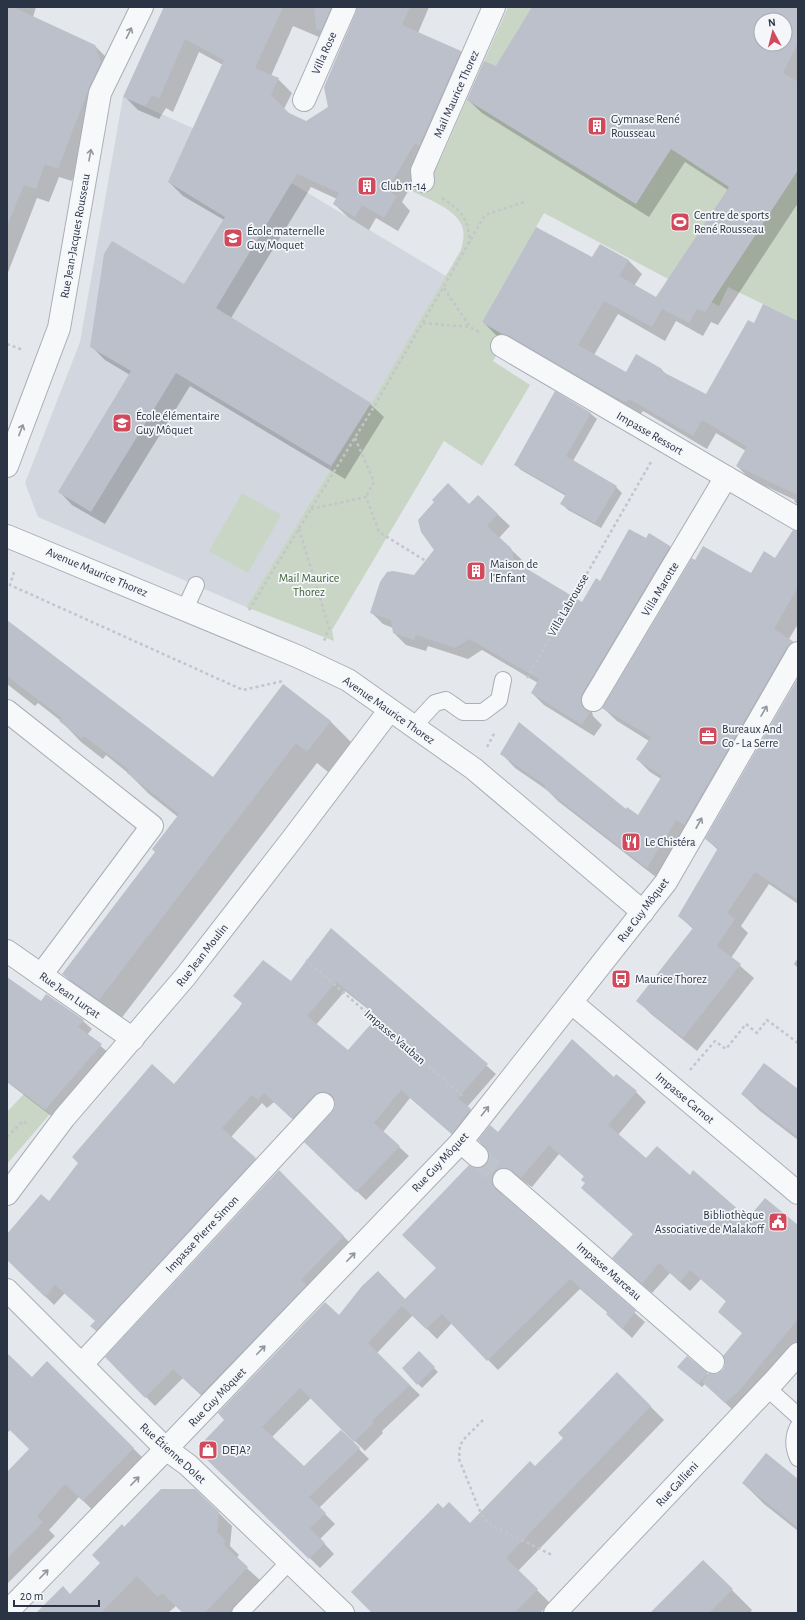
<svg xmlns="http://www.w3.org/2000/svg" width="805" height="1620" font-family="'Alegreya Sans',sans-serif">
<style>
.built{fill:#d2d6de}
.green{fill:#c9d6c5}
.shadow{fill:#0003;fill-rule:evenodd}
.building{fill:#bbc0ca;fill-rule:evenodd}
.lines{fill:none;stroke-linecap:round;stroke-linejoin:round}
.minor-tunnel{stroke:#bfc3cb;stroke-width:22;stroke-dasharray:22 11;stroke-linecap:butt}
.service-casing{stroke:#a9aeb7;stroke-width:18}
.minor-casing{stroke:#a9aeb7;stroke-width:24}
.tertiary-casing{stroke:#a9aeb7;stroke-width:24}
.path{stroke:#c2c5cb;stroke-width:2.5;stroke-dasharray:3 3;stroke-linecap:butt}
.service{stroke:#f7f8fa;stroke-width:16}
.minor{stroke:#f7f8fa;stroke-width:22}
.tertiary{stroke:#f7f8fa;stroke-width:22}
.oneway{stroke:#9196a0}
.labels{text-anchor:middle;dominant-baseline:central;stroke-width:3.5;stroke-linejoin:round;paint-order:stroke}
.street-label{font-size:12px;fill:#2b3445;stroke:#f4f6f9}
.poi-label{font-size:12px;fill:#2b3445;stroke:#f4f6f9;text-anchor:start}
.park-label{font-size:12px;fill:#3f6138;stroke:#f4f6f9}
</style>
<rect width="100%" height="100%" fill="#e4e7ec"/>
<!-- built -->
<polygon class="built" points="123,97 260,158 258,163 446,276 371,403 246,607 38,517 25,483 80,342"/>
<!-- green -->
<g class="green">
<path d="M508 7H578L798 138V321L728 287 719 306 544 213 482 322 507 337 493 361 530 385 482 466 444 441 332 630 334 641 246 607 371 403 461 250C463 242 465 234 462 226 456 209 427 199 412 191L423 181 441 158Z"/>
<polygon points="242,493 281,515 248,573 209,551"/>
<polygon points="24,1094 50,1114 7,1164 7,1112"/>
</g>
<!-- shadow -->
<g class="shadow">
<polygon points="7,7 36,7 33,17 94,45 108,59 102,101 72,181 59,177 49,202 37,198 7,275"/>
<path d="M164 7H429L418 33 461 52 474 65 428 156 402 202 410 211 398 231 376 218 369 230 348 217 334 204 337 199 311 187 231 318 370 404 384 417 345 479 190 386 105 524 72 505 59 491 130 375 105 360 91 346 184 285 224 220 183 196 169 182 223 65 199 52 173 112 166 108 159 119 138 110 124 96ZM358 7 330 108 306 122 289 114 284 109 292 93 278 79 271 76 293 26 319 37 321 33 331 42 351 10Z"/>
<path d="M533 7H798V203L718 325 711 322 703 336 676 321 665 341 618 314 594 355 626 373 637 355 662 370 667 375 706 396 754 324 798 322V505L794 501 795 500 750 479 737 466 746 451 716 433 707 449 643 411 640 415 516 347 496 335 483 322 593 258 628 260 642 274 634 286 657 298 728 190 685 162 649 217 482 113 468 100 496 67ZM761 20H785V44H769L726 52 761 25Z"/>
<polygon points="555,393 591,414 597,419 573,461 616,487 622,493 601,528 568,510 562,504 566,496 521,470 515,464"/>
<polygon points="478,496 510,526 499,538 522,560 525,569 582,603 600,582 646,539 649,534 670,547 682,558 594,706 592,712 593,716 602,725 594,736 544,705 532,693 538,683 482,650 468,659 428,646 426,651 406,645 394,633 393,628 383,624 371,612 414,576 469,505"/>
<polygon points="798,532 798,624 789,639 798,647 661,881 559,802 547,790 515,768 502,754 626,810 638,817 661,779 650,772 637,759 649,741 617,721 603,708 751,574 776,560"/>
<polygon points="7,621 213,778 284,685 331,722 351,742 328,772 317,763 120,1020 84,994 63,974 156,852 178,817 149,794 128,773 106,755 103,759 81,742 61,721 38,703 35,706 7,684"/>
<polygon points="798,680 798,904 769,884 741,926 748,933 731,958 754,978 697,1051 651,1014 638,1001 693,929 679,916 718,850 706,839"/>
<path d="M331 929 496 1074 467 1107 479 1119 461 1142 410 1098 383 1132 409 1156 366 1200 315 1151 336 1107V1101H328L302 1127 274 1102 267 1108 262 1103 231 1137 264 1167 105 1339 92 1326 96 1321 65 1293 54 1305 7 1258V1236L49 1202 174 1086 243 1004 234 995 291 983ZM345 991 378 1017 348 1052 316 1025Z"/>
<polygon points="798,958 798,968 794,964"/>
<polygon points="7,978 41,1002 47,995 83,1021 92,1029 87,1035 109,1053 54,1118 7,1082"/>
<polygon points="614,1078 636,1092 646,1102 618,1135 646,1160 690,1176 748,1220 798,1227 798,1341 749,1401 736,1413 705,1384 702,1387 683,1371 707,1374 709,1375 717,1375 723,1371 743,1333 727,1302 701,1279 690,1291 670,1273 652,1293 623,1268 633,1234 582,1188 586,1184 585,1177 559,1154 532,1187 518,1178 502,1188 502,1195 645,1322 632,1338 617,1324 608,1313 580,1289 498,1370 452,1323 437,1339 413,1315 377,1353 420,1395 382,1431 383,1433 365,1451 311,1398 272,1437 304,1468 341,1431 369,1459 319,1508 335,1524 320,1539 334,1554 320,1568 213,1465 339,1316 405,1300 437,1268 474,1169 481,1169 487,1165 498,1133"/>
<polygon points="798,1090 798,1140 760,1111 742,1094"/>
<polygon points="279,1171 353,1246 203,1397 183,1378 155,1406 106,1357"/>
<polygon points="419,1353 438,1372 422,1388 403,1368"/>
<polygon points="7,1354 32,1379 47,1363 147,1462 97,1514 79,1497 49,1530 55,1536 7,1584 7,1473 30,1449 10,1430 7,1433"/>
<polygon points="650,1406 664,1420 518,1571 550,1603 540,1613 374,1613 443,1509 470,1525 535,1467"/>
<polygon points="798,1480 798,1531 764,1504 743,1483"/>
<polygon points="218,1512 232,1526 230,1546 239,1555 236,1558 261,1581 237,1613 183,1613 176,1606 168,1613 37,1613 70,1595 102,1563 124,1528"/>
<polygon points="703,1561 752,1610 750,1613 651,1613"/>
</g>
<!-- building -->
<g class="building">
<polygon points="7,7 13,7 95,45 101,62 89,88 58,169 45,164 36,189 24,185 8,224 7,223"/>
<polygon points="164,7 283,7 255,68 279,78 271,95 289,113 306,121 328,107 324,87 356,12 357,7 410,7 402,25 461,51 419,146 415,143 387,190 397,196 384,218 362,205 355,217 333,204 339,193 297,174 216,308 371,403 331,466 176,373 91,512 58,492 131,371 90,347 104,254 112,241 184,284 225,217 168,182 224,60 185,39 159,99 152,95 145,106 123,97"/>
<polygon points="314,7 331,7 321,31 316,29"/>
<path d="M532 7H798V43L783 73 798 82V170L705 312 697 309 689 323 662 309 652 327 604 301 578 345 626 372 636 354 662 369 661 371 706 394 748 320 754 323 763 304 798 321V495L736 466 747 447 702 420 693 436 629 399 626 402 604 391 508 335 502 334 482 322 536 227 592 257 600 244 629 260 619 276 656 297 729 187 671 149 636 204 467 100 484 61 496 66ZM761 20H785V44H761Z"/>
<polygon points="555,391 591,413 566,456 617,486 595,523 560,504 566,494 514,465"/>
<polygon points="448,483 469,504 478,495 498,514 487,526 510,547 512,550 514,561 582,602 596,578 600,581 629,529 646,538 649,533 670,546 582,694 581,699 582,706 586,710 590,712 582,725 531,693 539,679 469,639 455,648 416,635 414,640 393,633 391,620 370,613 380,582 387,572 393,571 414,575 434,550 421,532 418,520 434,502 432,500"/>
<polygon points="793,530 798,531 798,587 774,629 794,642 787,647 684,825 676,820 647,868 544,788 546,786 500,754 519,722 626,809 627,807 638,815 662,776 636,759 651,737 602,708 692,558 695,560 703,546 751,573 764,551 775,558"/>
<polygon points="7,620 213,777 283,684 331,721 307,752 296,743 99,1000 62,974 155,852 152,849 179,814 127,773 129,770 84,736 82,739 59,721 62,718 7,676"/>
<polygon points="798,678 798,900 755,872 727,913 735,919 717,946 741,964 683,1038 636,1001 693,928 678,916 718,848 705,839"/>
<path d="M331 928 488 1064 458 1098 471 1109 452 1134 401 1090 374 1123 400 1146 356 1192 304 1142 332 1112 335 1107V1101L332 1095 326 1092H319L314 1096 292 1119 264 1093 258 1100 252 1095 222 1128 256 1158 96 1331 90 1326 95 1321 55 1285 45 1297 7 1260V1234L41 1194 49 1201 78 1163 72 1157 152 1064 174 1084 239 1008 242 1003 233 996 263 960 291 981ZM336 982 378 1016 348 1050 307 1016Z"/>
<polygon points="7,977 41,1001 46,994 84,1020 78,1027 102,1044 45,1110 7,1081"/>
<polygon points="572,1039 614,1077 616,1074 637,1091 608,1125 646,1158 657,1146 690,1175 693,1170 748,1218 765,1198 798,1225 798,1319 739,1391 725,1403 702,1382 709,1373 717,1374 723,1370 725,1364 723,1356 742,1333 718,1312 726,1301 690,1270 680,1282 659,1263 642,1284 612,1258 633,1234 581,1188 585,1183 581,1180 584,1176 549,1145 521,1178 507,1168 500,1168 494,1172 492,1178 492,1184 496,1189 636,1311 622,1329 606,1314 608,1312 570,1279 487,1361 442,1314 426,1329 402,1306 368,1343 410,1385 372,1421 374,1423 354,1442 300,1388 262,1427 304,1466 341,1430 360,1448 309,1497 326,1513 310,1528 325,1543 309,1559 202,1455 202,1443 224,1420 218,1413 325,1302 339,1315 362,1286 378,1271 405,1299 436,1268 402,1235 469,1165 474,1168 481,1168 487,1164 489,1158 489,1152 478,1140 490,1125 498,1132"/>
<polygon points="764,1063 798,1089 798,1137 741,1094"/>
<polygon points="279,1170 344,1236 301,1280 307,1285 201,1394 194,1386 193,1388 173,1369 145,1398 105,1357"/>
<polygon points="419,1351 435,1367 417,1385 402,1368"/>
<polygon points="7,1353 32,1377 47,1361 134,1448 83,1501 65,1484 37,1516 43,1522 7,1559 7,1472 29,1449 7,1427"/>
<polygon points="687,1356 708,1373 698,1384 677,1367"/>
<polygon points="617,1372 651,1406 506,1558 538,1589 514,1613 372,1613 351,1592 438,1503 443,1508 449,1502 470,1523 530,1461 535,1466 563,1438 558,1433"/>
<polygon points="766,1453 798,1479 798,1528 742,1483"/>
<polygon points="161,1489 195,1489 219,1512 217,1532 226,1541 223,1544 248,1567 205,1613 183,1613 162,1593 158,1597 137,1576 101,1613 36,1613 63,1586 70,1594 100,1563 92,1555 122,1524 124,1527"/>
<polygon points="703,1560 733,1589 709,1613 650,1613"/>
</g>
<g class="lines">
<!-- minor-tunnel -->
<polyline class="minor-tunnel" points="477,1156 504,1180"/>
<defs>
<g id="service">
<polyline points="185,609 196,585"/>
<polyline points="413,727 435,703 446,700 463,712 483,712 499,700 503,680"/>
<polyline points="767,1388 798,1416"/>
<path d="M798 1427C793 1437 793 1447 798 1458"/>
<polyline points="240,1613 289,1562"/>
</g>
<g id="minor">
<polyline points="304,100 345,7"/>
<polyline points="423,181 422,171 494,7"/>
<polyline points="502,346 798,519"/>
<polyline points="7,466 59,328 100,93 142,7"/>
<polyline points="7,536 299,657 348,680 474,769 643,912"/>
<polyline points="593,700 726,477"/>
<polyline points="7,711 152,826 41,975"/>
<polyline points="7,951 133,1039"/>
<polyline points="572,1003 798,1193"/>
<polyline points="461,1142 477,1156"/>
<polyline points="504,1180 713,1362"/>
<polyline points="7,1194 64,1118 185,977 293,838 389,711"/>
<polyline points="7,1290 166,1449 188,1465 343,1613"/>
<polyline points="82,1364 323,1104"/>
<polyline points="555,1613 774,1381 798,1354"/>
</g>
<polyline id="tertiary" points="7,1612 166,1449 461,1142 666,882 798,653"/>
</defs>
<!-- service casing -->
<use href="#service" class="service-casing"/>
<!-- minor casing -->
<use href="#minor" class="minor-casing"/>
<!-- tertiary casing -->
<use href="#tertiary" class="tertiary-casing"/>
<!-- path -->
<g class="path">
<path d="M442 198C463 213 467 215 470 242"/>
<polyline points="444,288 470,327 481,333"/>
<polyline points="423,323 470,327"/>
<polyline points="7,344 23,350"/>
<polyline points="355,438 374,482 366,497"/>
<polyline points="311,509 366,497 379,532 429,563"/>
<polyline points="299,529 329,628 324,641"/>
<polyline points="14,572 10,585 243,690 283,681"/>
<polyline points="249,610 375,405 485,215 524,202"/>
<polyline points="527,678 651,462"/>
<polyline points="487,747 495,732"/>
<polyline points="306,960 464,1097"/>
<polyline points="690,1070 715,1041 726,1049 746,1024 757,1033 767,1020 798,1043"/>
<polyline points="7,1137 23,1121 27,1124"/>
<polyline points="483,1420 465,1438 460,1445 459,1459 479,1509 484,1518 491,1525 552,1555"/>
</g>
<!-- service -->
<use href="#service" class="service"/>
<!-- minor -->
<use href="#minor" class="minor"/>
<!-- tertiary -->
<use href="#tertiary" class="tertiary"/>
</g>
<!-- one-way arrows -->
<defs><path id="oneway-shaft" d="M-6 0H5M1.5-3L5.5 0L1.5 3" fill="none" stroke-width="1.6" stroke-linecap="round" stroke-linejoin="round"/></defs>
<g class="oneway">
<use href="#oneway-shaft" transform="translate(129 33) rotate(-64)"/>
<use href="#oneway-shaft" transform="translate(90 155) rotate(-80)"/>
<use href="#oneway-shaft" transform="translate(21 430) rotate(-69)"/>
<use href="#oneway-shaft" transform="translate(764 711) rotate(-60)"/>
<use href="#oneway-shaft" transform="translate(699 823) rotate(-61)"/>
<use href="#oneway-shaft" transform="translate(485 1111) rotate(-52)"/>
<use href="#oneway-shaft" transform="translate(351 1257) rotate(-46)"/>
<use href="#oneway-shaft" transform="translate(261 1350) rotate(-46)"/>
<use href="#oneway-shaft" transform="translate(135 1481) rotate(-46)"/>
<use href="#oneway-shaft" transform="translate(44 1574) rotate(-46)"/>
</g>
<!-- icons -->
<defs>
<symbol id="building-square" viewBox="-11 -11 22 22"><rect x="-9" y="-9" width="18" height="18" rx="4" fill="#d1495b" stroke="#f4f6f9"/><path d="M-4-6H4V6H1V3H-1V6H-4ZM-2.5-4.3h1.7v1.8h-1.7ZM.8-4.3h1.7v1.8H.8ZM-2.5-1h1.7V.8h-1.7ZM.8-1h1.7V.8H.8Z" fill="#fff"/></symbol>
<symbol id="stadium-square" viewBox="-11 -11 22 22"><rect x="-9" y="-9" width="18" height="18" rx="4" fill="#d1495b" stroke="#f4f6f9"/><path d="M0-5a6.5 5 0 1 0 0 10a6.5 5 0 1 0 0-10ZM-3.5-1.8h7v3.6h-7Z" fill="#fff"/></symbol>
<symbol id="school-square" viewBox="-11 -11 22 22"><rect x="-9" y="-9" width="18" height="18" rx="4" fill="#d1495b" stroke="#f4f6f9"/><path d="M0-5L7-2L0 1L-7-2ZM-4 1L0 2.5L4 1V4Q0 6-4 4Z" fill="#fff"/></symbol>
<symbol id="office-square" viewBox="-11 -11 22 22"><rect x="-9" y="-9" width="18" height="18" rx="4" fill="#d1495b" stroke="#f4f6f9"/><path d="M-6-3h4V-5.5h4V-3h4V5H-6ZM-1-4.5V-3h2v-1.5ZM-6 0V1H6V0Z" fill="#fff"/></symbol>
<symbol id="restaurant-square" viewBox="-11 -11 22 22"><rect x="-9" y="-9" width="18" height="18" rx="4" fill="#d1495b" stroke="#f4f6f9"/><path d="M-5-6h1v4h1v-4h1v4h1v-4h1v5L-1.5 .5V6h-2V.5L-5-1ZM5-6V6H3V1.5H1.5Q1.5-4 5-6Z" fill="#fff"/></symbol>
<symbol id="bus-square" viewBox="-11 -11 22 22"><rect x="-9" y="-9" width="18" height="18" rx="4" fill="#d1495b" stroke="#f4f6f9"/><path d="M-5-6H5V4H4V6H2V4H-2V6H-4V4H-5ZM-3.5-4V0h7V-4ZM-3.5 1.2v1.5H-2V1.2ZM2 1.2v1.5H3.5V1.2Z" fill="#fff"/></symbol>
<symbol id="civic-square" viewBox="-11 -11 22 22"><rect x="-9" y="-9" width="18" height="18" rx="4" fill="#d1495b" stroke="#f4f6f9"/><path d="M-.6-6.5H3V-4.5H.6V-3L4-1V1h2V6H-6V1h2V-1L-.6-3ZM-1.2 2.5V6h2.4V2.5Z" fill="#fff"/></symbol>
<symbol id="shop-square" viewBox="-11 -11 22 22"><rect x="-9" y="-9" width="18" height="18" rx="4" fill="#d1495b" stroke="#f4f6f9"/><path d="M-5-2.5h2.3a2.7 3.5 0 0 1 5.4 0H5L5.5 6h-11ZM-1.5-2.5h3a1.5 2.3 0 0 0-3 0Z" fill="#fff"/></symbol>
</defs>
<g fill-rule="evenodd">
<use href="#building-square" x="586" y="115" width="22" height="22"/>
<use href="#building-square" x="356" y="175" width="22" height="22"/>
<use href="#stadium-square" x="669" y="211" width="22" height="22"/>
<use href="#school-square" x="222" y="227" width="22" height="22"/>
<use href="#school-square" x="111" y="412" width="22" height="22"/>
<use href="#building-square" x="465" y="560" width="22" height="22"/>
<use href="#office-square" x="697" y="725" width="22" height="22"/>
<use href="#restaurant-square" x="620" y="831" width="22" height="22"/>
<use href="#bus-square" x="610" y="968" width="22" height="22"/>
<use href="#civic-square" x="767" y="1211" width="22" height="22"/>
<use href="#shop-square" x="197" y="1439" width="22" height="22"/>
</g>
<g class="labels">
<!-- street labels -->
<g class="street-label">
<text transform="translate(324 53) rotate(-66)">Villa Rose</text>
<text transform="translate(456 94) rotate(-66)">Mail Maurice Thorez</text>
<text transform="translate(75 236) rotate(-80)">Rue Jean-Jacques Rousseau</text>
<text transform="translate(650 433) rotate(30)">Impasse Ressort</text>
<text transform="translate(97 572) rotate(23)">Avenue Maurice Thorez</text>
<text transform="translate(660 589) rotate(-59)">Villa Marotte</text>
<text transform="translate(568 605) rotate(-60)">Villa Labrousse</text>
<text transform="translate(389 710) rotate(35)">Avenue Maurice Thorez</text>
<text transform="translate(643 910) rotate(-53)">Rue Guy Môquet</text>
<text transform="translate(202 955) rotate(-52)">Rue Jean Moulin</text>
<text transform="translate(70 995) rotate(35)">Rue Jean Lurçat</text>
<text transform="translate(395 1037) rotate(41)">Impasse Vauban</text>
<text transform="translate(685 1098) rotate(40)">Impasse Carnot</text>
<text transform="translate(440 1162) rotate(-47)">Rue Guy Môquet</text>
<text transform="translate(202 1234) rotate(-47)">Impasse Pierre Simon</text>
<text transform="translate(609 1271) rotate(41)">Impasse Marceau</text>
<text transform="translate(217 1397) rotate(-46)">Rue Guy Môquet</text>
<text transform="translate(173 1453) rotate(42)">Rue Étienne Dolet</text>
<text transform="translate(677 1484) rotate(-47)">Rue Gallieni</text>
</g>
<!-- poi labels -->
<g class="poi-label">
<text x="611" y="119">Gymnase René<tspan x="611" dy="14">Rousseau</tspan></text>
<text x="381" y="186">Club 11-14</text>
<text x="694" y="215">Centre de sports<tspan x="694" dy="14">René Rousseau</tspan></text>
<text x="247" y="231">École maternelle<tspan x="247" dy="14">Guy Moquet</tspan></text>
<text x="136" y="416">École élémentaire<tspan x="136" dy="14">Guy Môquet</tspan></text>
<text x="490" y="564">Maison de<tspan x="490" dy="14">l'Enfant</tspan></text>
<text x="722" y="729">Bureaux And<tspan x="722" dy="14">Co - La Serre</tspan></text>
<text x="645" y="842">Le Chistéra</text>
<text x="635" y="979">Maurice Thorez</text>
<text x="764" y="1215" text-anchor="end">Bibliothèque<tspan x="764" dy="14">Associative de Malakoff</tspan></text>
<text x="222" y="1450">DEJA?</text>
</g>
<!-- park labels -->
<g class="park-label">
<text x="309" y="578">Mail Maurice<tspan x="309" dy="14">Thorez</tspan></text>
</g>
</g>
<!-- border -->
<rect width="805" height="1620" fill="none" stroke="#2b3445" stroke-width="16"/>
<!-- north arrow -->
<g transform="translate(773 32) rotate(353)"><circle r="19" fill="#f4f6f9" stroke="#a4a8b1"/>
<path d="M0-3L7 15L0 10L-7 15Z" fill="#d1495b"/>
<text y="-6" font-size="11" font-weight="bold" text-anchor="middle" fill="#2b3445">N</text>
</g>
<!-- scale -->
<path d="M14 1600v6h85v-6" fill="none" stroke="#2b3445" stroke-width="2"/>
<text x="20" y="1600" font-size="12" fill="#2b3445" stroke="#f4f6f9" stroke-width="3" paint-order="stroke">20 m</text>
</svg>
